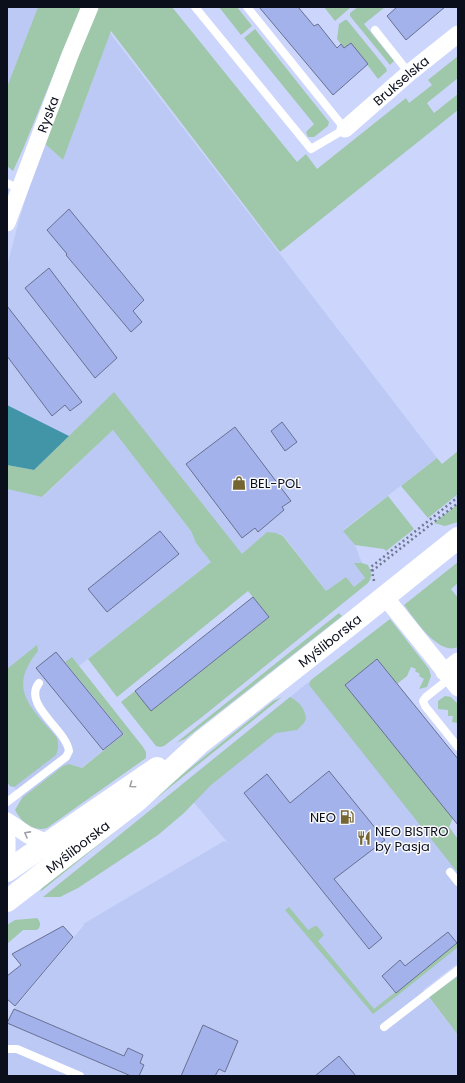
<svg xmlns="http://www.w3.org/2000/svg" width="465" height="1083" font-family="Poppins,sans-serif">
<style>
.built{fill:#bdc9f5}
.green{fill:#9fc7aa}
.water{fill:#4195a7}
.building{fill:#a4b2ec;stroke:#677091}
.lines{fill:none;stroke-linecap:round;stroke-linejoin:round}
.path{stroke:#717892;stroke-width:2.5;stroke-dasharray:2 3;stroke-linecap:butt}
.lane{stroke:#fff;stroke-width:8}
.street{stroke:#fff;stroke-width:17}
.secondary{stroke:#fff;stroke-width:22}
.oneway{stroke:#9d9fa4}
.labels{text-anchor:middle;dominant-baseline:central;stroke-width:3;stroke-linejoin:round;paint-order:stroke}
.street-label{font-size:13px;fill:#0b0e1b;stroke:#f8f9fd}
.poi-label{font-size:13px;fill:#0b0e1b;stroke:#f8f9fd;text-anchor:start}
</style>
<rect width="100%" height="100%" fill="#ccd6fc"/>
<!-- built -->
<g class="built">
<polygon points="7,7 38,7 7,87"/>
<polygon points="110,33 437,458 343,530 355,545 362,563 355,563 365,578 354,587 346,577 326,591 284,536 280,534 267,532 242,555 114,393 69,436 7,405 7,266 20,217 43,142 63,160"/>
<polygon points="113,430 191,531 196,543 211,562 79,666 72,657 124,734 81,768 74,765 63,766 22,798 14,787 10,786 7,782 7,489 43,497"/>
<polygon points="311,680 458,864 458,963 423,990 458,1035 458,1076 7,1076 7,1023 14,1009 84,925 83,924 224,841 228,843 180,786"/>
</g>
<!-- green -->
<g class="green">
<polygon points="38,7 81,7 23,149 13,171 7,166 7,87"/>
<polygon points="96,7 172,7 297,162 306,154 317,169 406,98 409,103 432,85 428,80 458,56 458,78 427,103 434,113 458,94 458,110 280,252 111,31 63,160 43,142"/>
<polygon points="219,7 237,7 252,26 241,35"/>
<polygon points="324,7 351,7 335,21"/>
<polygon points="358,7 385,7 364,24 394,61 390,65 350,16 350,13"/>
<polygon points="345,20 347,20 386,68 387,71 378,79 351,43 344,48 337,39 339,24"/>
<polygon points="255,29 329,122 328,126 314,137 308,137 306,132 314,124 244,38"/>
<path d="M114 392 242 554 267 532 276 533 283 536 326 591 346 577 354 587 365 578 354 563H362L368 565C371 571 373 577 368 583L202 717 164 746 160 747 156 746 121 702 135 691 151 711 269 617 248 591 117 697 88 659 211 562 196 543 191 531 113 430 42 497 7 489V465L34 470Z"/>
<polygon points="458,451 458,494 428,518 401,486 437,458 442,464"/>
<polygon points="388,496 414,529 386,551 384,549 355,545 343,531"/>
<polygon points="458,504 458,522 445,526 434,523"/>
<path d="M458 562V583L451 589 458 598V647C438 656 415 619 404 605Z"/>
<polygon points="339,613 342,616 185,739 176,743"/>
<polygon points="390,619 429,669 431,676 427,687 419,689 424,679 419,676 420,674 415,671 416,669 411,667 407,676 397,684 377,659 345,685 453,818 449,827 458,839 458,873 309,685 311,680"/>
<path d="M37 645 38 651C6 690 32 708 57 738 59 744 58 750 56 755L14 787 10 786 7 782V669Z"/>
<path d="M72 657 143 747 146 752V758L47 828C33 832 22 823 15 810L22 798 63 766 69 764 82 768 124 734 65 662Z"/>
<polygon points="445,696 451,697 458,704 458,728 457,723 452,722 453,716 448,716 448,710 438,709 438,701"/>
<polygon points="282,697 40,892 42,888 273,701"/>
<path d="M290 697C300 702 305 709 306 719L304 723 297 730 276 733 211 785 184 813 158 835 78 888 60 897H43Z"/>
<polygon points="289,907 308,930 315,926 317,926 324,935 318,941 374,1009 457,943 458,947 398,995 373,1014 285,910"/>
<path d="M37 918C41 922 41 927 37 930H23L7 944V925L15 920Z"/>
<polygon points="458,976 458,1035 429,997"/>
</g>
<!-- water -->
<polygon class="water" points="7,405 69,436 34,470 7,465"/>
<!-- building -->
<g class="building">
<polygon points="259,7 298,7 314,26 318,24 337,48 341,44 344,48 351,43 368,64 333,95"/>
<polygon points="397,7 445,7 406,40 387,16"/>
<polygon points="69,209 144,300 133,311 142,322 131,332 66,255 67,254 47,230"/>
<polygon points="49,268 117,358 95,378 25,288"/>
<polygon points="7,306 82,402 70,411 65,405 52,416 7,356"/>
<polygon points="282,422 297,442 285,451 271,431"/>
<polygon points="235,427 291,501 282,507 284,510 258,532 255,528 242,538 186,464"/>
<polygon points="160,531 179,554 107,612 88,589"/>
<polygon points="253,597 269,617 151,711 135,691"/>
<polygon points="56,652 123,734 103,750 36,668"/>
<polygon points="377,659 458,759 458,825 345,685"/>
<polygon points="329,771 385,840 334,879 382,938 369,949 244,793 267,774 290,803"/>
<polygon points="63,926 73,937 15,1006 7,999 7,976 21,965 12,954"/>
<polygon points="448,932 457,943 396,993 382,976 400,960 405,966"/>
<polygon points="14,1009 124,1056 128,1048 143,1055 140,1063 144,1065 139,1076 131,1076 7,1023"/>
<polygon points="203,1025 238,1041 225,1072 219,1069 215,1076 181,1076"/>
<polygon points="339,1056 356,1076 315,1076"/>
</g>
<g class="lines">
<!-- path -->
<g class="path">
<polyline points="372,571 458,503"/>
<polyline points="374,581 371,567 458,497"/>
</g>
<!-- lane -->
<g class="lane">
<polyline points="195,7 311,149 345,129 247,7"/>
<polyline points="375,30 409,73"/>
<polyline points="7,183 19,189"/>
<polyline points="450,678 426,697 423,701 425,706 458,747"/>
<path d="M7 802 66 757 69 751C66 729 22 705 39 683"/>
<polyline points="450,872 458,882"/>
<polyline points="384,1027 458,970"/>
<polyline points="7,1049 17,1049 80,1076"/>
</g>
<!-- street -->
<g class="street">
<path id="s1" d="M345 129 409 73 458 34"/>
<path id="s2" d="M7 223 70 55 90 7"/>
<polyline points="385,597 458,688"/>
<polyline points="444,672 458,661"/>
<polyline points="7,821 28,835 48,843"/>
<polyline points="7,839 7,859"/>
</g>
<!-- secondary -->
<g class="secondary">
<polyline points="7,871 157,768"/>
<path id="s3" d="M7 901 138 800 201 742 352 623 458 538"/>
</g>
</g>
<!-- one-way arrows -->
<defs><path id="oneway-chevron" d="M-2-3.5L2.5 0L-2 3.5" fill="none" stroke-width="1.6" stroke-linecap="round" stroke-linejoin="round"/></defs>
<g class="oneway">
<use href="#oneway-chevron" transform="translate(132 785) rotate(145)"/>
<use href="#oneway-chevron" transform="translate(27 834) rotate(-151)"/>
</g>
<!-- icons -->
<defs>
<symbol id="shop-bare" viewBox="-9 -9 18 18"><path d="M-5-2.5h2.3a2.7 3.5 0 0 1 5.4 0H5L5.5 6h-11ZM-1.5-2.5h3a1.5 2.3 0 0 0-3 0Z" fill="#746533" stroke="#f8f9fd" stroke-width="2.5" paint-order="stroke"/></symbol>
<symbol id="fuel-bare" viewBox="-9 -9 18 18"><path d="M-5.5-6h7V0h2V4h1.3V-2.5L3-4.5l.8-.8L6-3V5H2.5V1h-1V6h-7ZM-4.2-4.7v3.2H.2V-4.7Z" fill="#746533" stroke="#f8f9fd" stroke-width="2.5" paint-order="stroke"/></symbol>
<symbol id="restaurant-bare" viewBox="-9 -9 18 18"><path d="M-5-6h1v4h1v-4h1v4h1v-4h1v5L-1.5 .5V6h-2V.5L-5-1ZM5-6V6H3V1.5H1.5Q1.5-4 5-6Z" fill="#746533" stroke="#f8f9fd" stroke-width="2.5" paint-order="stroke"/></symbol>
</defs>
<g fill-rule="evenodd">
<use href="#shop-bare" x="229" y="473" width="20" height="20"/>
<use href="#fuel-bare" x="337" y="807" width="20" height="20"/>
<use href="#restaurant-bare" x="354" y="828" width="20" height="20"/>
</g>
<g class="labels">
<!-- street labels -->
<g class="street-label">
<text stroke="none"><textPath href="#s1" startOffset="74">Brukselska</textPath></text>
<text stroke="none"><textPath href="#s2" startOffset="116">Ryska</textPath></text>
<text stroke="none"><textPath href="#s3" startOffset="415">Myśliborska</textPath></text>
<text stroke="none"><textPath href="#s3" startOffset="89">Myśliborska</textPath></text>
</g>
<!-- poi labels -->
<g class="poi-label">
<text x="250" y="483">BEL-POL</text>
<text x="336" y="817" text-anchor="end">NEO</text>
<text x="375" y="831">NEO BISTRO<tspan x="375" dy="15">by Pasja</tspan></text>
</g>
</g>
<!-- border -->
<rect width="465" height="1083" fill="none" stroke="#0b0e1b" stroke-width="16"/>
</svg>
